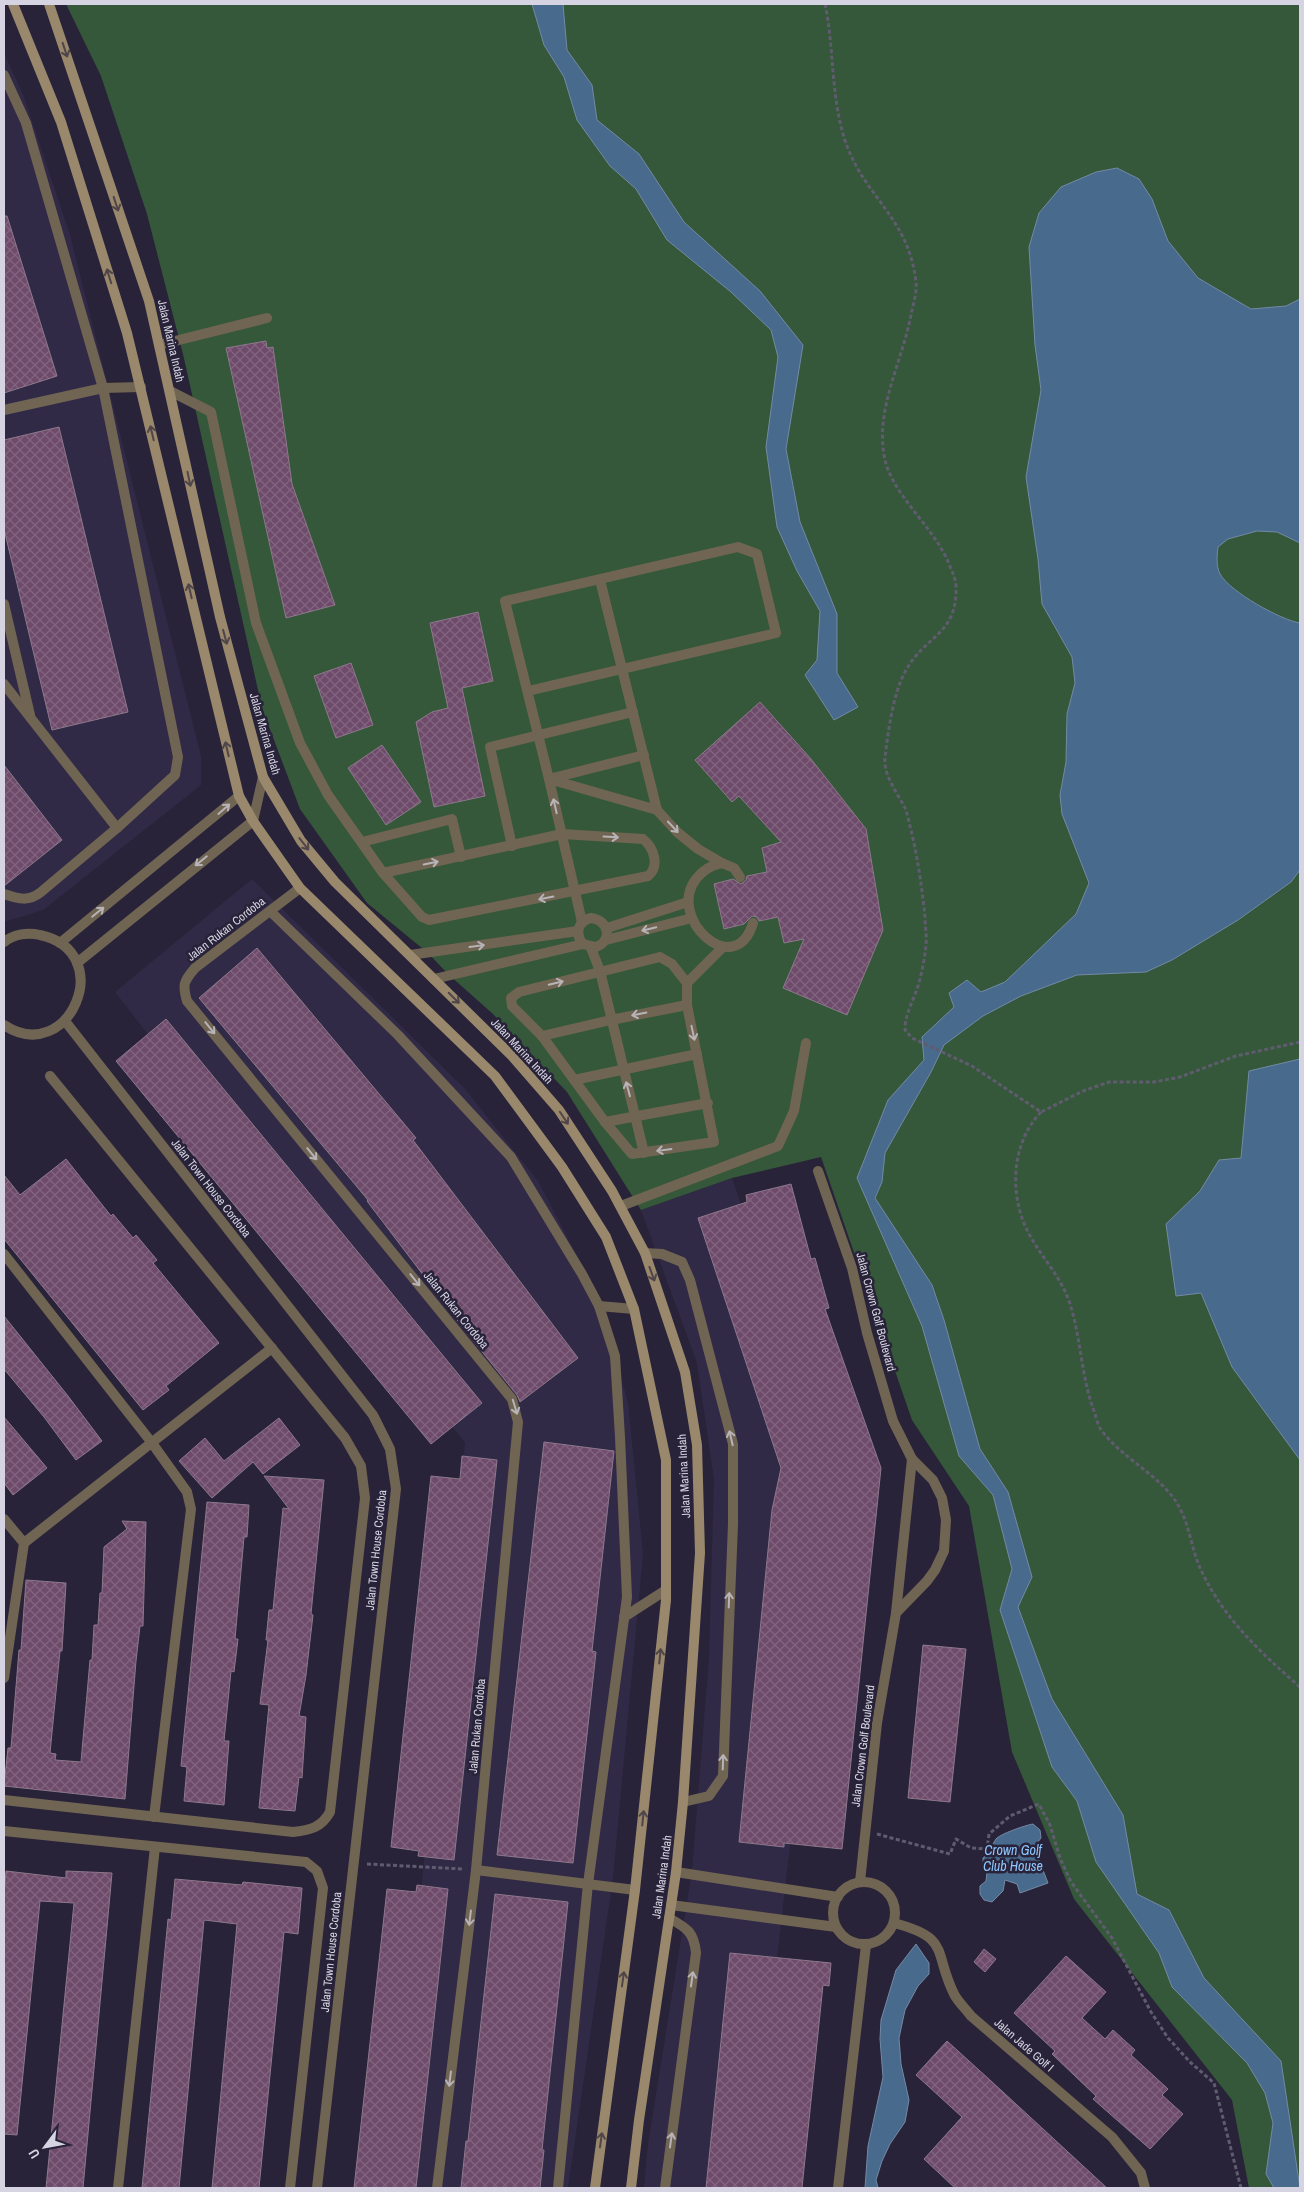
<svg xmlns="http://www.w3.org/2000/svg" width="1304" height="2192" font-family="'Archivo Narrow',sans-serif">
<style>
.built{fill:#312a46}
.grass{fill:#345839}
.water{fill:#486a8c;stroke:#738aa6}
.building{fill:url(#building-cross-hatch);stroke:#8e788c}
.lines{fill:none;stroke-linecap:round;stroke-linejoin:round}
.path{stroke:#605c6f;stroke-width:3;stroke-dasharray:4 2.5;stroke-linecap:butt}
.service{stroke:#706553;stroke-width:10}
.minor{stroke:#706553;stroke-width:10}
.secondary{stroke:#99886b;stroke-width:10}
.oneway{stroke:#50464a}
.oneway2{stroke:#b7b3b7}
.labels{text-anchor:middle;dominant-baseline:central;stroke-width:5;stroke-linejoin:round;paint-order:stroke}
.street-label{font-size:12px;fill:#d6d4e2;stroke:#282339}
.water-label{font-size:14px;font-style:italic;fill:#8fc6fe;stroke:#282339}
</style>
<defs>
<pattern id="building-cross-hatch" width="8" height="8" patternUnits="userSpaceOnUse" patternTransform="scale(1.25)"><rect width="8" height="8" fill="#6e4b6b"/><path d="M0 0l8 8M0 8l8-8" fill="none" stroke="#826480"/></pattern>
</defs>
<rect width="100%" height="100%" fill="#282339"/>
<!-- built -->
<g class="built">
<polygon points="4,53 24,97 70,235 201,756 201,785 43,910 4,922"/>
<polygon points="252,879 465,1089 538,1181 595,1290 628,1402 643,1554 613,1878 568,2188 392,2188 465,1443 115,992"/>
<polygon points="732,1178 832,1476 751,2188 644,2188 648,2144 692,1871 709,1658 714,1479 697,1363 641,1210"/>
</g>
<!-- grass -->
<polygon class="grass" points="66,4 1300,4 1300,2188 1249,2188 1232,2100 1074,1899 1012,1752 969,1506 912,1420 821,1157 732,1178 641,1210 567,1092 493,1014 448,974 428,953 367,903 300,809 262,708 183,354 147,214 101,76"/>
<!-- water -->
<g class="water">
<polygon points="532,4 563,4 567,50 592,85 597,120 639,154 684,222 760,291 803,345 786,449 800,522 837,614 837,673 858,707 834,720 805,675 817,660 820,611 797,571 777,527 766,447 778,357 771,330 731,292 667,240 636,189 610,166 577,120 564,77 544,45"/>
<path d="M1117 168 1139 179 1152 199 1168 241 1198 278 1251 309 1286 306 1300 299V543L1277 532 1257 531 1228 539 1218 547C1217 556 1216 566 1220 574 1230 592 1281 620 1300 623V870L1291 882 1238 920 1172 960 1146 972 1077 975 1021 996 983 1016 944 1045 931 1072 885 1153 882 1182 875 1198 932 1285 944 1320 980 1449 1008 1492 1032 1577 1018 1607 1052 1699 1123 1815 1137 1894 1169 1910 1204 1978 1281 2061 1300 2188H1274L1266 2174 1273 2123 1265 2093 1247 2063 1172 1987 1159 1953 1096 1862 1077 1801 1052 1767 1000 1610 1012 1569 993 1495 959 1456 922 1326 857 1178 888 1100 924 1060 922 1037 954 1007 949 993 967 980 981 992 1005 982 1076 914 1089 883 1062 814 1060 795 1066 762 1067 714 1075 683 1072 657 1042 604 1038 559 1026 477 1041 390 1035 345 1029 247 1039 213 1061 187 1096 172Z"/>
<polygon points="1300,1059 1300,1460 1232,1367 1201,1293 1176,1296 1166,1224 1200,1191 1219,1160 1241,1158 1249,1071"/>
<path d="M1033 1824 1040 1830 1041 1838 1034 1847 1048 1883 1020 1893 1017 1884 1005 1880 1003 1891 992 1902 984 1900 980 1894V1886L986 1881 987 1872 983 1866V1858C992 1849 990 1848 996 1839 1000 1834 1026 1825 1033 1824Z"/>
<polygon points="916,1944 929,1963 929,1974 918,1986 905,2010 899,2038 901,2064 909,2100 905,2122 890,2144 882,2161 876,2180 878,2188 865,2188 868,2146 883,2077 880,2039 881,2020 896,1970"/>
</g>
<!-- building -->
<g class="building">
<polygon points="4,216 7,216 57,376 4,393"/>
<polygon points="266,341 267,348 273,347 292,484 335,605 286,618 226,348"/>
<polygon points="59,427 128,712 52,730 4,529 4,440"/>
<polygon points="478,612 493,681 462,688 485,796 434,807 416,722 432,712 448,708 430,623"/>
<polygon points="351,663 373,725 336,738 314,676"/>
<polygon points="760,702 811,759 866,829 883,930 847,1015 783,988 804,939 784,943 778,917 759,921 757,917 752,916 744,924 724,929 714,884 733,879 741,884 746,880 747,876 767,872 762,848 781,842 739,796 732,802 695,760"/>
<polygon points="382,745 421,802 386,825 348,768"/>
<polygon points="4,765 62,840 4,886"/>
<polygon points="257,948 416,1138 413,1140 578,1358 520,1402 517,1395 471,1338 367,1201 368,1200 199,998"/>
<polygon points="166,1019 482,1403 431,1444 116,1061"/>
<polygon points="66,1159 111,1216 113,1214 133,1238 136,1235 157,1260 153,1263 219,1343 166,1386 169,1390 143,1410 4,1239 4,1175 20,1195"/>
<polygon points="791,1184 811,1259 815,1258 829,1308 825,1309 881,1468 842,1849 784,1843 784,1847 739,1842 772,1510 781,1468 698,1218 747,1202 746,1195"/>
<polygon points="4,1316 68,1396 102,1441 76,1460 44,1417 4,1369"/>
<polygon points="4,1417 47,1468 13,1495 4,1483"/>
<polygon points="279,1418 300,1445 263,1474 253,1462 212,1498 179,1461 205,1438 224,1461"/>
<polygon points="544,1442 614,1451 592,1651 596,1652 573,1863 497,1855"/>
<polygon points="462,1456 497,1460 454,1860 418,1856 419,1851 391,1847 431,1476 460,1479"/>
<polygon points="264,1476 324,1480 311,1614 313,1615 306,1675 299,1716 306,1717 302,1778 299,1777 295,1811 259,1808 269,1705 260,1704 268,1640 266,1640 269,1610 273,1610 283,1508 289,1509"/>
<polygon points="207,1502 249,1505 247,1537 244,1537 235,1639 238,1639 234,1672 231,1671 224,1741 229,1741 224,1805 184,1801 187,1767 181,1766"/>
<polygon points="122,1521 146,1522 143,1626 140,1626 136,1661 125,1799 4,1786 8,1748 11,1748 19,1650 21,1650 26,1580 66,1583 62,1651 60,1651 50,1753 56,1754 55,1760 81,1762 90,1660 92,1660 94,1625 98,1625 100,1593 102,1593 104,1547 127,1529"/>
<polygon points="923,1645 966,1649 950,1802 908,1798"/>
<polygon points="6,1871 66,1878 66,1871 112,1873 83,2188 46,2188 74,1903 40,1901 17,2135 4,2134 4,1894"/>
<polygon points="175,1879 242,1885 243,1882 302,1888 298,1934 284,1932 259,2188 212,2188 237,1924 204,1920 179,2188 142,2188 168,1919 171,1920"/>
<polygon points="417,1885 448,1889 416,2188 354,2188 387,1889 416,1892"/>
<polygon points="495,1894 568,1902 542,2150 544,2150 540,2188 461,2188 466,2141 468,2141"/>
<polygon points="984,1949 996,1959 985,1972 974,1962"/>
<polygon points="730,1953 831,1963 829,1986 823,1985 802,2188 706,2188"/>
<polygon points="1066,1956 1106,1992 1082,2018 1105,2039 1113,2030 1135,2050 1131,2055 1168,2089 1162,2095 1183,2114 1150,2149 1093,2099 1096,2096 1052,2054 1055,2051 1014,2013"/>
<polygon points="947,2041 991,2081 1107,2188 955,2188 924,2159 962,2117 916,2075"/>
</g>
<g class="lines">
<!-- path -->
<g class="path">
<path d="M825 4C835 51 830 100 847 146 867 199 909 219 916 282 917 293 913 305 911 315 902 362 876 407 884 455 890 494 934 526 949 564 952 571 955 577 956 585 958 636 925 634 905 672 893 694 888 732 885 758 883 775 898 794 905 808 908 815 909 823 911 830 918 859 922 888 925 917 925 926 927 936 926 945 925 957 922 971 919 983 914 1000 905 1013 905 1030L912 1038 972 1066 1041 1112 1083 1091 1109 1082H1154L1180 1077 1236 1056 1300 1042"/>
<path d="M1041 1112C1011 1143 1009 1195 1028 1232 1041 1257 1061 1276 1070 1304 1081 1338 1081 1376 1094 1411 1096 1416 1097 1423 1100 1428 1119 1457 1162 1476 1178 1505 1190 1525 1191 1549 1201 1570 1224 1619 1260 1652 1300 1687"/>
<polyline points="877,1834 950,1854 956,1839 971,1848 987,1849 989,1834 1010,1816 1039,1804 1050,1825 1060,1858 1071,1882 1112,1938 1151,2012 1168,2038 1190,2062 1214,2083 1241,2188"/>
<polyline points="367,1864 463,1869"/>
</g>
<!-- service -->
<g class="service">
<path d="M4 75 26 123 103 388 178 757 175 775 117 828 41 892C29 902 18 899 4 894"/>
<polyline points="159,345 267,318"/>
<path d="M170 391 211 412 256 623 300 743 328 795 383 873 422 917 429 920 648 876C660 866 654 848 643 839L562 834 383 873"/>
<polyline points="4,410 103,388 141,387"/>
<polyline points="600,580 657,810"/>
<polyline points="4,604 30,715"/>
<polyline points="4,684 117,828"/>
<polyline points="528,691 776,633 757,554 738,547 505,601 549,779 644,755"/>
<polyline points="362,842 452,819 461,857"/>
<polyline points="512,846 490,747 633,712"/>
<path d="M740 877 734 868 722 863C711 865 703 870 696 879 666 918 735 982 753 923"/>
<path d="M300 888 195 968C184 981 182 984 187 1001L512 1399 518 1422 476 1870 437 2188"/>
<polyline points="270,911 398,1035 511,1157 582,1274 599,1306 615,1356 620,1437 627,1597 588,1884 558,2188"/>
<polyline points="582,922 549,779 657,810 677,832 698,849 722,863"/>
<polyline points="607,928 688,902"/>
<polyline points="606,940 692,918"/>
<polyline points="591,948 600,971 644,1153"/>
<polyline points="410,955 578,931"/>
<path d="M434 979 583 944 596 947C613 941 609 920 591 918 577 921 575 935 583 944"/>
<polyline points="687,983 672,964 660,957 519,992 511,998 512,1006 542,1036 605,1122 632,1154 714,1142 687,1005 687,983 723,947"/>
<polyline points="542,1036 611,1020 687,1005"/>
<polyline points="574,1080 697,1054"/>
<polyline points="605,1122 708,1103"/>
<polyline points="621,1206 778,1146 794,1111 806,1043"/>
<polyline points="645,1253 662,1254 682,1262 690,1280 733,1444 733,1524 723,1776 709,1796 683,1802"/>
<polyline points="599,1306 634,1309"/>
<polyline points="624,1617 666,1590"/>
<polyline points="476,1870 635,1890"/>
<path d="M665 2188 696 1953C694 1932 687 1928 669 1918"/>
</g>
<!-- minor -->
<g class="minor">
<path d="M4 942C14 934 28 932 40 935 119 952 69 1068 4 1025"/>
<polyline points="60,943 239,796"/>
<polyline points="77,963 253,821 263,777"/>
<polyline points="65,1021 373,1415 390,1449 396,1489 317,2188"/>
<polyline points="818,1171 852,1268 867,1333 893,1421 912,1459 933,1480 942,1498 946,1520 944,1551 935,1570 927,1581 896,1613 877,1723 860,1882"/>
<polyline points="4,1254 152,1443 187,1492 191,1509 154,1817"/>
<polyline points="4,1519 24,1543 272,1348"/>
<polyline points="896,1613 912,1459"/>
<polyline points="4,1678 24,1543"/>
<path d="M4 1800 293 1832C310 1830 321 1828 330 1812L365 1498 361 1466 345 1438 50 1076"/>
<polyline points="4,1831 306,1862 317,1871 323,1888 290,2188"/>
<polyline points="676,1872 838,1897"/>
<circle cx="864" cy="1913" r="31"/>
<polyline points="671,1905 836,1927"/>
<path d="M894 1923C951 1938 933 1951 954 1994 958 2002 966 2009 971 2016L1112 2137 1141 2173 1145 2188"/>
<polyline points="118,2188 155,1847"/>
<polyline points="838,2188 866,1945"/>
</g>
<!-- secondary -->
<g class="secondary">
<polyline points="13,4 61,122 127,333 239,796 253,821 300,888 495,1076 562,1167 606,1237 634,1309 666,1460 666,1600 635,1890 595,2188"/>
<polyline points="49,4 149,301 220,617 263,777 301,841 335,882 512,1056 559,1110 612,1191 645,1253 685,1372 697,1445 700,1553 683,1802 676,1872 639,2120 631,2188"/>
</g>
</g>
<!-- one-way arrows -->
<defs><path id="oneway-shaft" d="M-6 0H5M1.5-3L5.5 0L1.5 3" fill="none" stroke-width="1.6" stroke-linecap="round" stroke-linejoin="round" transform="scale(1.25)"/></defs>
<g class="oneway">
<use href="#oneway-shaft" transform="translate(65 50) rotate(72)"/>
<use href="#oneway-shaft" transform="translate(116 204) rotate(72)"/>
<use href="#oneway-shaft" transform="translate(109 276) rotate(-107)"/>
<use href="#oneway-shaft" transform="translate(152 433) rotate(-103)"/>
<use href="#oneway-shaft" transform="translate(189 479) rotate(78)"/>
<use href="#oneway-shaft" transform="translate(190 591) rotate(-103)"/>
<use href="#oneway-shaft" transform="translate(225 637) rotate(75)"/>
<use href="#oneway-shaft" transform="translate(227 749) rotate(-103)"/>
<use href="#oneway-shaft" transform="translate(304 844) rotate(52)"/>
<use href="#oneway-shaft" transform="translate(454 998) rotate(45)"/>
<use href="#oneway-shaft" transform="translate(564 1118) rotate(56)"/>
<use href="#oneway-shaft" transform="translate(652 1274) rotate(70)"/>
<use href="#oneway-shaft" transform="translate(660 1656) rotate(-84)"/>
<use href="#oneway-shaft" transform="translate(643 1818) rotate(-84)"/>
<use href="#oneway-shaft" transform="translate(623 1979) rotate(-82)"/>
<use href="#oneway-shaft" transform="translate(601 2140) rotate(-82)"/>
</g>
<g class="oneway2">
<use href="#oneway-shaft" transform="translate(555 806) rotate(-103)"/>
<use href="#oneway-shaft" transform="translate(224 809) rotate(-41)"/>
<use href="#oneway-shaft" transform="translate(673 827) rotate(47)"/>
<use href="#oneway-shaft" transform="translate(611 837) rotate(3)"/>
<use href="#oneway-shaft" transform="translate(201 861) rotate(141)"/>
<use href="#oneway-shaft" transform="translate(431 863) rotate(-12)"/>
<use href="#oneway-shaft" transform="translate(546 898) rotate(169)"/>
<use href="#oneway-shaft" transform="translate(98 912) rotate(-39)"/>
<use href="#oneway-shaft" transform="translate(649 929) rotate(166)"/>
<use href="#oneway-shaft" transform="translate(477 946) rotate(-8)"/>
<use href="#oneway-shaft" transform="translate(556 983) rotate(-14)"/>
<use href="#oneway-shaft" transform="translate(639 1014) rotate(169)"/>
<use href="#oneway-shaft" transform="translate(210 1028) rotate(51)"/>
<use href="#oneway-shaft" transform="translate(693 1033) rotate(78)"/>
<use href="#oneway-shaft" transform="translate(628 1089) rotate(-105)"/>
<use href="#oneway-shaft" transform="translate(664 1150) rotate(172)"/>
<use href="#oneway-shaft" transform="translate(312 1154) rotate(51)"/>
<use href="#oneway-shaft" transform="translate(415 1280) rotate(51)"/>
<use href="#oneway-shaft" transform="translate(515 1407) rotate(73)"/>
<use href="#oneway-shaft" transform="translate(731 1438) rotate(-103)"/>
<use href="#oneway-shaft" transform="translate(729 1600) rotate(-88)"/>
<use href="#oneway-shaft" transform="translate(723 1762) rotate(-88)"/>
<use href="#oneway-shaft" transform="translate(470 1918) rotate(97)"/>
<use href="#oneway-shaft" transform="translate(692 1979) rotate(-82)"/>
<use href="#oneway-shaft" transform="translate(450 2079) rotate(97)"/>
<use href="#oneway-shaft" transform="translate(671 2140) rotate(-82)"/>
</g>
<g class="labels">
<!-- street labels -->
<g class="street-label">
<text transform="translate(171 341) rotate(77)">Jalan Marina Indah</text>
<text transform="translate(265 734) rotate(74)">Jalan Marina Indah</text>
<text transform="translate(226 929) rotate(-38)">Jalan Rukan Cordoba</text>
<text transform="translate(522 1051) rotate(47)">Jalan Marina Indah</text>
<text transform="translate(211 1188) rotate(52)">Jalan Town House Cordoba</text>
<text transform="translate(456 1310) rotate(51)">Jalan Rukan Cordoba</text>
<text transform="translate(876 1312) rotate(75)">Jalan Crown Golf Boulevard</text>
<text transform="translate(684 1476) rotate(-93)">Jalan Marina Indah</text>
<text transform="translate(376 1550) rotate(-84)">Jalan Town House Cordoba</text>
<text transform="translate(477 1726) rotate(-85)">Jalan Rukan Cordoba</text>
<text transform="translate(863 1746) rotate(-83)">Jalan Crown Golf Boulevard</text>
<text transform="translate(662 1877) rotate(-82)">Jalan Marina Indah</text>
<text transform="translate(331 1952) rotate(-84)">Jalan Town House Cordoba</text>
<text transform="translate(1024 2045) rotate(41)">Jalan Jade Golf I</text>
</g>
<!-- water labels -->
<g class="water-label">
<text x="1013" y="1850">Crown Golf<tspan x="1013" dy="16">Club House</tspan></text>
</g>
</g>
<!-- border -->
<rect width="1304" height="2192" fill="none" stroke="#d6d4e2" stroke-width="10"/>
<!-- north arrow -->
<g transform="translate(45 2147) rotate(238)" stroke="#282339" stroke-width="4" paint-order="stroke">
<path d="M0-4L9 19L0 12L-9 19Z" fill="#d6d4e2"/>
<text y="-8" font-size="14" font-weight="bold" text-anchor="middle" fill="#d6d4e2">U</text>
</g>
</svg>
